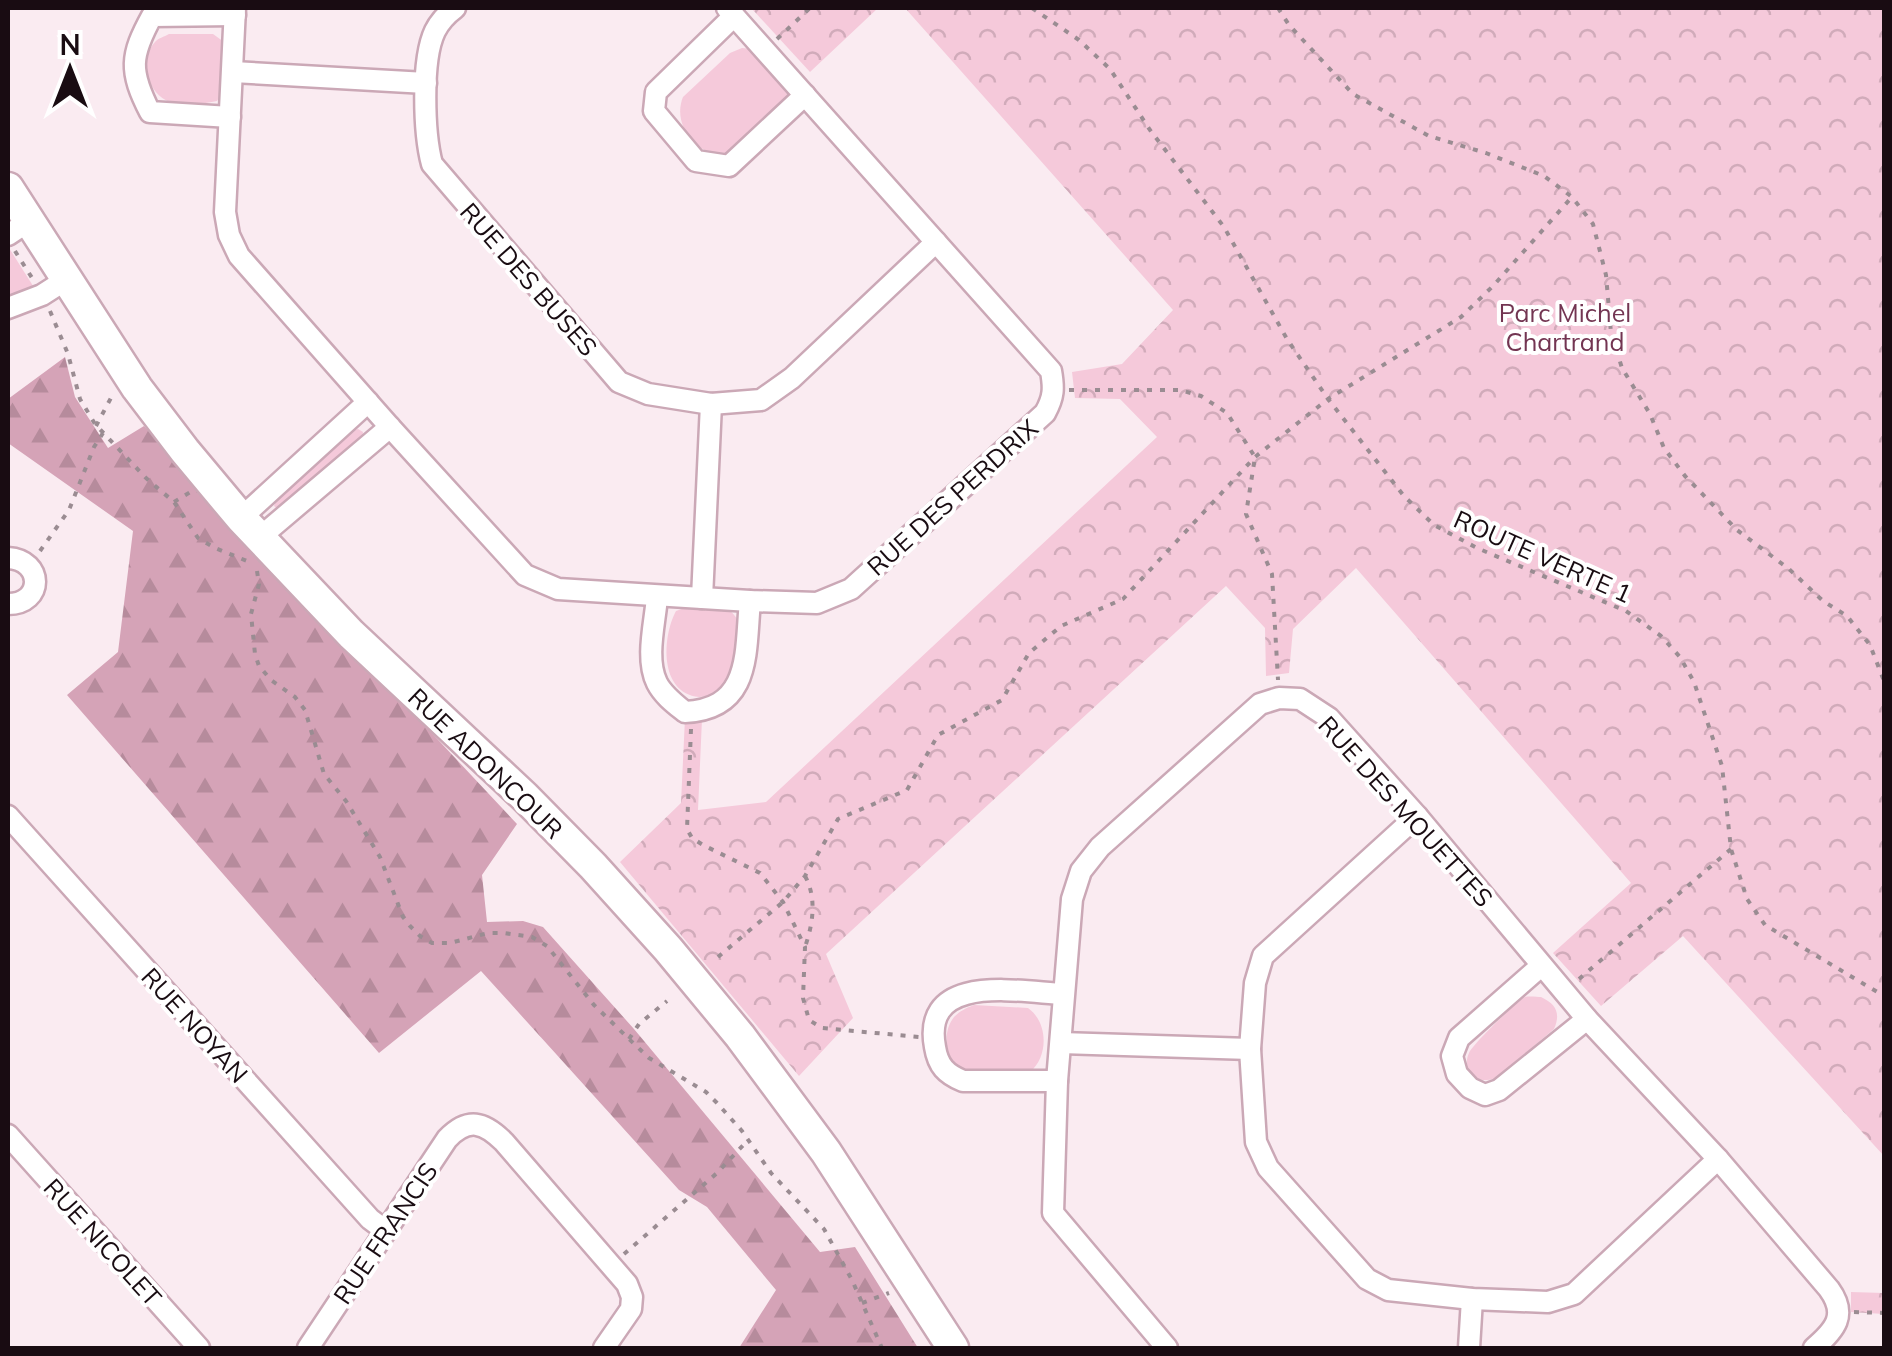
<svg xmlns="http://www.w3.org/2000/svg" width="1892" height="1356" font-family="Mulish,sans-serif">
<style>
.green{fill:#f5c9da}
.forest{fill:url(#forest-firs)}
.park{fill:url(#park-crowns)}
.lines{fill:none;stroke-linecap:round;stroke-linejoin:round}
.street-casing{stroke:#cba8b6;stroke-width:25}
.secondary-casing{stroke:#cba8b6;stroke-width:35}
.path{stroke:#9a8c92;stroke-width:4;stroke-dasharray:5 8;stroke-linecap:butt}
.street{stroke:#fff;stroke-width:20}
.secondary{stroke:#fff;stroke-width:30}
.labels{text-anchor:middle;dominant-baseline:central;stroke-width:8;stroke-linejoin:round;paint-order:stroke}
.street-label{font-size:25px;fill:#190c12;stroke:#fff}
.park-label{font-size:25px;fill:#733552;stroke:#fff}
</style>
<defs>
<pattern id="forest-firs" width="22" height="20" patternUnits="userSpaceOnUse" patternTransform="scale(2.5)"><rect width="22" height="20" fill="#d5a3b7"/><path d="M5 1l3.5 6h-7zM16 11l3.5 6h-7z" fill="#b68b9c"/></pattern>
<pattern id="park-crowns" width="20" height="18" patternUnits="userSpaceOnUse" patternTransform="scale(2.5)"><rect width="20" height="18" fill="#f5c9da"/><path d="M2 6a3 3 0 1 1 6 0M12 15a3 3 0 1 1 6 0" fill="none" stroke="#d1abba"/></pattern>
</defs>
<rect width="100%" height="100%" fill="#faebf1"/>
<!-- green -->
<g class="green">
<path d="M169 34H213L224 42 227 85 217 101C203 104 183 107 170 102 148 95 138 59 155 42 158 38 164 37 169 34Z"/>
<path d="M742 48 752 49 789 91 787 100 730 154C699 160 671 126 683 97L730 53Z"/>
<polygon points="9,248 35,289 14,295 8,293"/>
<polygon points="358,429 363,432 362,439 279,510 274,506 277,497 351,431"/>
<path d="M720 605C749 617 740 643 740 669L715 695C710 696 705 697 699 697 659 693 662 637 676 611L690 606Z"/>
<path d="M1541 997C1556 1004 1561 1013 1554 1029L1495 1079C1486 1080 1479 1082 1473 1075 1467 1070 1465 1061 1469 1053 1472 1045 1517 1001 1525 997 1529 996 1538 997 1541 997Z"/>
<path d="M974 1005 1028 1008C1048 1022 1049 1056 1030 1072 1011 1072 985 1077 966 1071 945 1064 941 1033 954 1017 960 1011 966 1008 974 1005Z"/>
</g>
<!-- forest -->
<polygon class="forest" points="65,357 75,397 108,448 144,426 517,824 482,875 487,922 523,921 543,927 634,1029 820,1252 855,1247 918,1348 739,1348 776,1290 707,1207 679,1190 481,971 379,1053 67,695 118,652 133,531 8,443 8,399"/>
<!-- park -->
<g class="park">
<polygon points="755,8 878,8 810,72 753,10"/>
<polygon points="905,8 1884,8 1884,1156 1683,936 1601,1006 1553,953 1631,883 1356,568 1293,629 1289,673 1266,676 1265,628 1226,586 826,954 853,1018 799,1076 620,862 681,803 685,718 702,719 698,810 766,802 1157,437 1120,399 1075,398 1072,372 1122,364 1173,310"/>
<polygon points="1851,1292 1884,1293 1884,1314 1851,1312"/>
</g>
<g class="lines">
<defs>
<g id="street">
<path d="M235 8 225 212 229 235 239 256 390 427 525 575 558 589 750 601 817 603 851 589 1045 413C1054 397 1054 388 1051 371L727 8"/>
<path d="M455 8C447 14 439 23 435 31 421 60 424 134 432 164L619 382 648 394 711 404 761 400 792 378 936 242"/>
<polyline points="734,16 656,92 654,111 696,161 729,166 805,95"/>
<polyline points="233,72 426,83"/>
<path d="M230 117 150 112C129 71 130 56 152 16L235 15"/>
<polyline points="8,235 29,221"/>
<polyline points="8,308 42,295 67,279"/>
<polyline points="241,518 368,402"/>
<polyline points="259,538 390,427"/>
<path d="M8 558C44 560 44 604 8 604"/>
<path d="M657 597C655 623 645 659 657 683 663 695 675 704 685 712 752 709 745 652 750 601"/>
<polyline points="702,598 711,404"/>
<polyline points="8,816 370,1219 386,1231"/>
<polyline points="1417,816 1263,956 1255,983 1250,1049 1256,1142 1268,1168 1367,1279 1388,1290 1472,1299 1548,1302 1574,1294 1718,1159"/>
<polyline points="1541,966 1459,1038 1452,1056 1457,1074 1470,1088 1485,1095 1499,1090 1587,1019"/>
<polyline points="1061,1043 1250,1049"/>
<path d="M1057 1081H963C946 1074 938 1066 935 1047 921 972 1019 992 1063 994"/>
<polyline points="8,1135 199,1348"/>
<path d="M308 1348 447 1139C468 1117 484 1122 504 1142L627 1284 632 1297 631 1309 604 1348"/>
<path d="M1167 1348 1053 1213 1057 1081 1072 899 1081 871 1100 847 1260 704 1279 698 1300 699 1329 718 1417 816 1587 1019 1718 1159 1829 1289C1848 1315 1835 1330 1814 1348"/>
<polyline points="1469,1348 1472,1299"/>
</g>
<polyline id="secondary" points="8,188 137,388 185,451 241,518 351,634 525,797 593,866 668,949 740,1036 826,1152 953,1348"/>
</defs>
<!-- street casing -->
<use href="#street" class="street-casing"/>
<!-- secondary casing -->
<use href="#secondary" class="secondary-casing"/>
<!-- path -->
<g class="path">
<polyline points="1032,8 1079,40 1110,69 1150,130 1224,227 1287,339 1328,399 1404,496 1434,525 1477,548 1626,611 1661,636 1680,657 1694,682 1722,766 1731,849 1747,899 1765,925 1884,996"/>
<polyline points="1278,8 1289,25 1353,94 1429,136 1486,153 1544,176 1572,197 1593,224 1606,275 1611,333 1622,368 1650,414 1664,448 1685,476 1737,530 1789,569 1823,601 1847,616 1870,645 1884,681"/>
<polyline points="777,39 810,8"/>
<polyline points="15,251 34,281"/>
<polyline points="50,311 68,354 80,399 95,424 146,478 174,502 198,538 215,548 247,561"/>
<polyline points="1069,390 1180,390 1201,396 1227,413 1255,457 1246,514 1272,574 1278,680"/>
<polyline points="96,426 112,396"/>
<polyline points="174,502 192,491"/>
<polyline points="40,551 69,510 94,447 103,433"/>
<polyline points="257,571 259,584 251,614 255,654 259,666 271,680 295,697 305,710 324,774 346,801 380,857 403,917 410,926 420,936 432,943 450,943 488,933 504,933 532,937 547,946 594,1005 629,1039 649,1058 706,1092 717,1103 742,1131 771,1173 824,1229 852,1280 882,1348"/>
<polyline points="691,729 687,829 692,838 703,845 760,873 783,902 805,947 803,998 809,1020 822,1028 919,1037"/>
<path d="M805 876C817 898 813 924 805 947"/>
<polyline points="718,957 783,902 805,876 838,819 907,790 938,735 1002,700 1029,653 1061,626 1123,599 1255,457 1328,399 1461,317 1493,286 1572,197"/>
<polyline points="1579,979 1731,849"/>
<polyline points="629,1039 639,1024 667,1001"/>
<polyline points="624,1254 717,1173 748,1140"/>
<polyline points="862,1303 889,1293"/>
<polyline points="1854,1312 1884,1313"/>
</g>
<!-- street -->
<use href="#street" class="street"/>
<!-- secondary -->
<use href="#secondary" class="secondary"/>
</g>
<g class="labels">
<!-- street labels -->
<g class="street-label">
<text transform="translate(529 279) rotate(49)">RUE DES BUSES</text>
<text transform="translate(952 497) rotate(-42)">RUE DES PERDRIX</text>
<text transform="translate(1543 556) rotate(24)">ROUTE VERTE 1</text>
<text transform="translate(486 763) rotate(44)">RUE ADONCOUR</text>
<text transform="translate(1406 811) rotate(48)">RUE DES MOUETTES</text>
<text transform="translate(195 1025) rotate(48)">RUE NOYAN</text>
<text transform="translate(385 1233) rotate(-56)">RUE FRANCIS</text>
<text transform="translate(103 1242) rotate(48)">RUE NICOLET</text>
</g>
<!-- park labels -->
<g class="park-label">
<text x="1565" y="312">Parc Michel<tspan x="1565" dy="29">Chartrand</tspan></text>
</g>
</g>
<!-- border -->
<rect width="1892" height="1356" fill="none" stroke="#190c12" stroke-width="20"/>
<!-- north arrow -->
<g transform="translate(70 70)" stroke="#ffffff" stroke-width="8" paint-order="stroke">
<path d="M0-8L18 38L0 25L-18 38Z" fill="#190c12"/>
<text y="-15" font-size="28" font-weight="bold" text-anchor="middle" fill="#190c12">N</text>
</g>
</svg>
